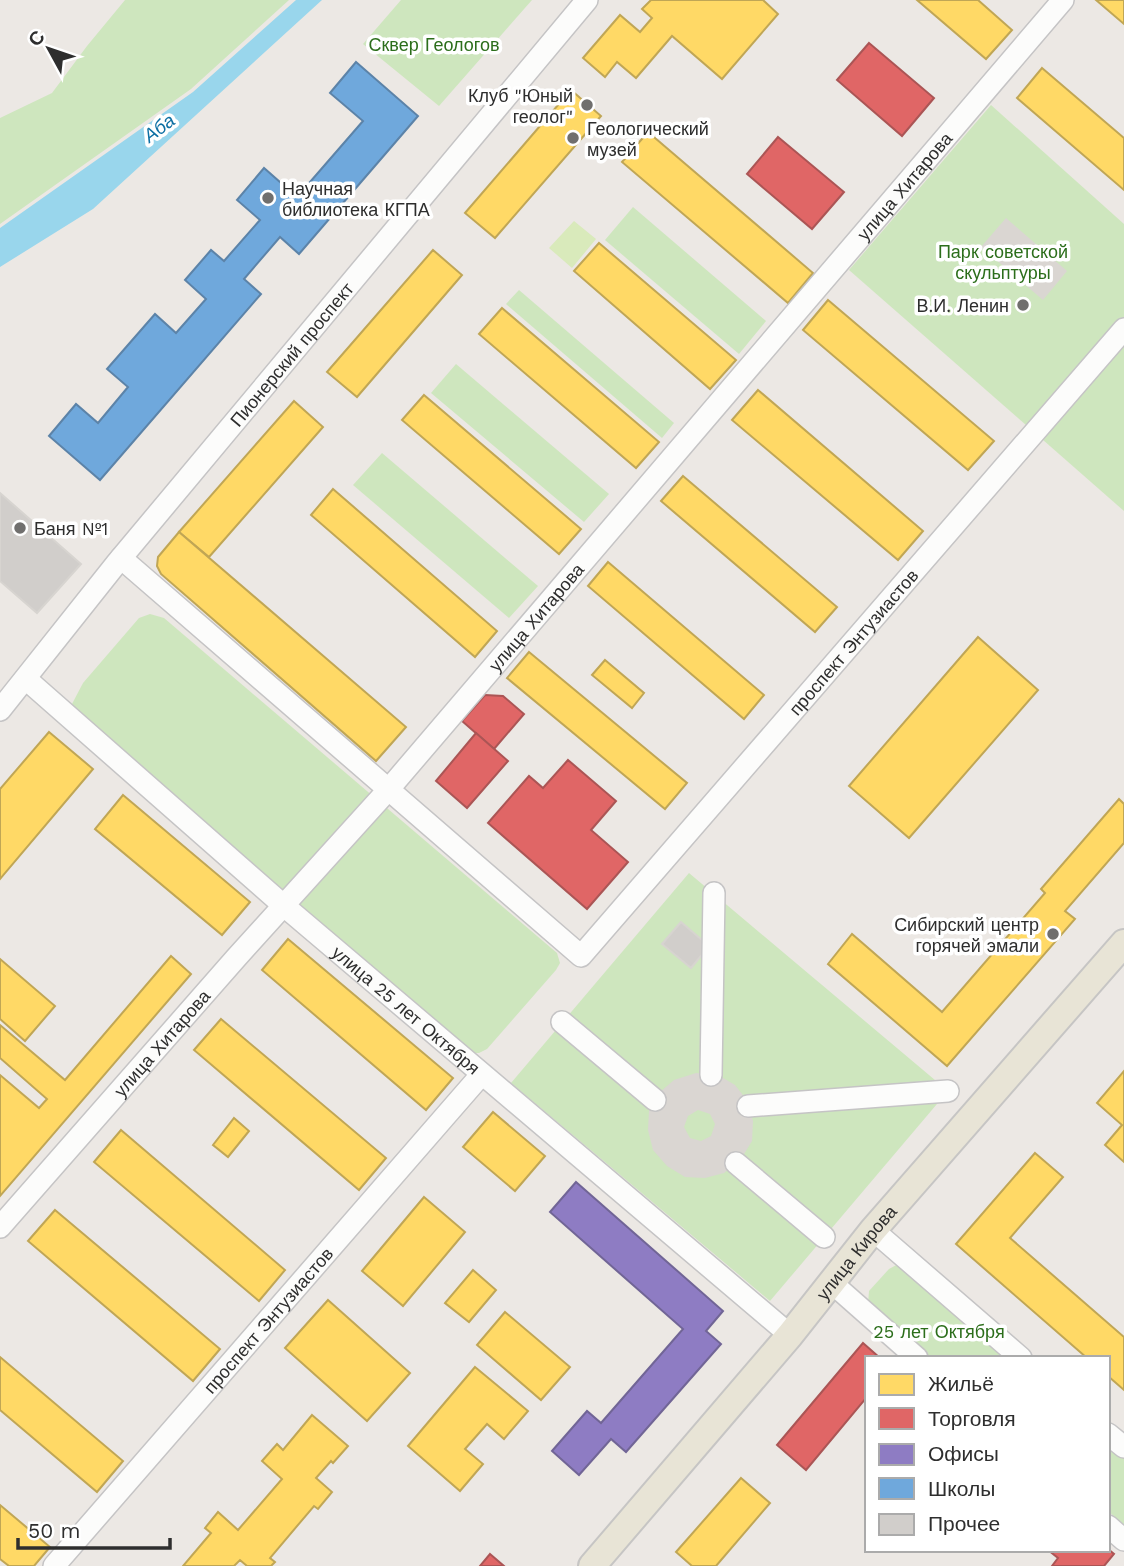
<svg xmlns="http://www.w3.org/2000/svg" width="1124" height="1566" font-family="'Work Sans',sans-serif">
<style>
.green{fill:#cee6be}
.pitch{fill:#d9eabb}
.plaza{fill:#dad6d2;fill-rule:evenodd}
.water{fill:#99d6ec}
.homes{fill:#ffd966;stroke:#c0a655;stroke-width:2}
.shops{fill:#e06666;stroke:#ab5555;stroke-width:2}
.offices{fill:#8e7cc3;stroke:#716596;stroke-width:2}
.schools{fill:#6fa8dc;stroke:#5c83a8;stroke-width:2}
.building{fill:#d1cecb;stroke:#d7d4d0;stroke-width:2}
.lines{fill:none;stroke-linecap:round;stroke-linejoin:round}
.minor-casing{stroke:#c5c4c5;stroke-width:24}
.major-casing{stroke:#c6c5c4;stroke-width:30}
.minor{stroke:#fcfcfb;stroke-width:21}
.major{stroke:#e8e4d6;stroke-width:26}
.poi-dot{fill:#706f6e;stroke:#fff;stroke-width:2.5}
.labels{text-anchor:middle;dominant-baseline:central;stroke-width:7;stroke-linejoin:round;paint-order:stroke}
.park-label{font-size:18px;fill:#2c6e1b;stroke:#fff}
.poi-label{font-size:18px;fill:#2e2e2e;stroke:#fff;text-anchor:end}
.street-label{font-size:18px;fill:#2e2e2e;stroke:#fff}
.water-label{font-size:19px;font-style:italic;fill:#0d6fa3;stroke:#fff}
</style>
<rect width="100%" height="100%" fill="#ece8e4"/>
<!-- green -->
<g class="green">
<polygon points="125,0 289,0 191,89 0,224 0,118 52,93 87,46"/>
<polygon points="401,0 532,0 439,106 363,44"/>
<polygon points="991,105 1124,224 1124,511 849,270"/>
<polygon points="633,207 766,321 739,354 605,240"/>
<polygon points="519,290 674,423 662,438 506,304"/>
<polygon points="456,364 609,494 584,522 431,393"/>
<polygon points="382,453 538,586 509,618 353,485"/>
<polygon points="150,614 164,618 557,953 560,963 556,970 487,1049 479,1053 471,1053 77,715 72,704 83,683 139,618"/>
<polygon points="689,873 948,1091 770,1301 511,1083"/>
<polygon points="900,1263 1010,1358 931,1358 868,1304 869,1291 889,1269"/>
<polygon points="1108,1443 1124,1456 1124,1525 1108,1511"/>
</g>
<!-- pitch -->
<polygon class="pitch" points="574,221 596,239 572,268 549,248"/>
<!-- plaza -->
<g class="plaza">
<polygon points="1006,218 1067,271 1043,300 981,247"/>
<path d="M696 1073 718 1075 735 1085 746 1099 753 1121 752 1141 741 1159 724 1173 705 1178 685 1177 667 1166 653 1150 648 1130 649 1111 660 1092 674 1080ZM698 1110 710 1114 715 1124 711 1136 701 1141 690 1138 684 1127 688 1116Z"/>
</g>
<!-- water -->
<polygon class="water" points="296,0 322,0 93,209 0,267 0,228 193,92"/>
<!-- homes -->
<g class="homes">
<polygon points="651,0 763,0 778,14 722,79 672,36 636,78 617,62 605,77 583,58 620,15 640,32 652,18 642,9"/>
<polygon points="917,0 978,0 1012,30 986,59"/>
<polygon points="1096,0 1124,0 1124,24"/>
<polygon points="1042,68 1124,138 1124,190 1017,98"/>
<polygon points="571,90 601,116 495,238 465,213"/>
<polygon points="648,132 813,273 788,303 622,162"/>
<polygon points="599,243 736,360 710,389 574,271"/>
<polygon points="433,250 462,275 357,397 327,372"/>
<polygon points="828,300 994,441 968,470 803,330"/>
<polygon points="502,308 659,442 636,468 479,334"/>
<polygon points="758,390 923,531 898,560 732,420"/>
<polygon points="424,395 581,529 559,554 402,420"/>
<polygon points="294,401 323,427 209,557 179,532"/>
<polygon points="683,476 837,607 815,632 661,501"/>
<polygon points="333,489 497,631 475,657 311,515"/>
<polygon points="179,532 406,727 376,761 161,574 157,566 158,557"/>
<polygon points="608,562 764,695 744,719 588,586"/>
<polygon points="978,637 1038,690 909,838 849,786"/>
<polygon points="529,652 687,783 665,809 507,678"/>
<polygon points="605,660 644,693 632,708 592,675"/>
<polygon points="49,732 93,769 0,879 0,789"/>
<polygon points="123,795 250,902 222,935 95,829"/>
<polygon points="1119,799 1124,804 1124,843 1065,911 1075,919 947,1066 828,964 852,934 942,1012 1045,893 1041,889"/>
<polygon points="288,939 453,1078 426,1110 262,970"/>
<polygon points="171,956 191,974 0,1196 0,1075 39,1108 47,1099 0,1058 0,1025 65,1080"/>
<polygon points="0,959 55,1006 25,1041 0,1019"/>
<polygon points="221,1019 386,1158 359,1190 194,1050"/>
<polygon points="1124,1071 1124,1162 1105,1145 1122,1125 1097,1103"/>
<polygon points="493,1112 545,1156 515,1191 463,1147"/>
<polygon points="234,1118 249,1131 228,1157 213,1145"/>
<polygon points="121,1130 285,1270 259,1301 94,1162"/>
<polygon points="1035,1153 1063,1177 1010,1238 1124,1337 1124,1390 1108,1376 1108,1358 1087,1358 956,1244"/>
<polygon points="424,1197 465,1232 403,1306 362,1271"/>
<polygon points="55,1210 220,1349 193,1381 28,1241"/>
<polygon points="473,1270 496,1290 469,1322 445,1303"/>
<polygon points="328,1300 410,1373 367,1421 285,1348"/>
<polygon points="505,1312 570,1367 541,1400 477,1345"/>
<polygon points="0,1357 123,1461 97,1492 0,1410"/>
<polygon points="475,1367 528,1411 504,1439 487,1424 465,1449 483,1464 460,1491 408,1446"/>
<polygon points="312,1415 348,1446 333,1463 331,1461 316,1478 332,1492 318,1509 314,1506 270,1558 275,1562 271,1566 247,1566 240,1560 234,1566 183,1566 211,1533 205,1528 218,1512 238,1530 282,1479 262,1461 277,1444 283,1450"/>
<polygon points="741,1478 770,1503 716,1566 692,1566 676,1552"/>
<polygon points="0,1505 50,1547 34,1566 9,1566 0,1559"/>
</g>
<!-- shops -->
<g class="shops">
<polygon points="869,43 934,98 902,136 837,80"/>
<polygon points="778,137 844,192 812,229 747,174"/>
<polygon points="485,695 503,696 524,714 494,749 462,721"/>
<polygon points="476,733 508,761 467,808 436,781"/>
<polygon points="568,760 616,801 591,830 628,862 587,909 488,823 529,776 543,788"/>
<polygon points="863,1343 880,1358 867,1358 867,1397 806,1470 777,1445"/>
<polygon points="1108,1549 1114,1554 1104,1566 1052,1566 1058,1558 1048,1550"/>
<polygon points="490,1554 504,1566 480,1566"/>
</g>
<!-- offices -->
<polygon class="offices" points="576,1182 723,1311 706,1331 721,1344 626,1452 611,1439 579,1475 552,1451 587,1411 601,1423 683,1329 550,1212"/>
<!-- schools -->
<polygon class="schools" points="356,62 418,116 299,254 280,237 244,279 261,294 100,480 49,436 76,404 98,423 128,387 107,369 155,314 176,333 206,299 185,280 211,250 224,261 260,220 237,200 264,168 297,197 363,121 330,93"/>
<!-- building -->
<g class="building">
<polygon points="0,493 81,564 37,613 0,581"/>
<polygon points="681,922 709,946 691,968 662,944"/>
</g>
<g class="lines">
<defs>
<g id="minor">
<path id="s1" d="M121 558 581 956 1124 329"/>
<path id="s2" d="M26 679 283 905 790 1335"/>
<path id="s3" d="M0 710 116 564 587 0"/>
<polyline points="562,1022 655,1100"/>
<polyline points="711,1075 714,893"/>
<polyline points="748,1106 948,1091"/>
<polyline points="736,1163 824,1237"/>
<path id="s4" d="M0 1227 236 958 388 790 1063 0"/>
<polyline points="873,1230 1021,1358"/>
<polyline points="832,1283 917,1358"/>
<polyline points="1108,1434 1124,1447"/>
<polyline points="1108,1526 1124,1540"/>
<path id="s5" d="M54 1566 481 1075"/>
</g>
<g id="major">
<path id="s6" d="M592 1566 790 1335 873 1230 1124 943"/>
</g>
</defs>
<!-- minor casing -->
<use href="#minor" class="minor-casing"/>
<!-- major casing -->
<use href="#major" class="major-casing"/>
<!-- minor -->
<use href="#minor" class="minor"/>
<!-- major -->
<use href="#major" class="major"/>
</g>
<!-- markers -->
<g class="poi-dot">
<circle cx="587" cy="105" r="7"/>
<circle cx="573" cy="138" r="7"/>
<circle cx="268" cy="198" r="7"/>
<circle cx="1023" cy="305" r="7"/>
<circle cx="20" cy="528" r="7"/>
<circle cx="1053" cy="934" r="7"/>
</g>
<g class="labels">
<!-- park labels -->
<g class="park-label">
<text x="434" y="44">Сквер Геологов</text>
<text x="1003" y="251">Парк советской<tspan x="1003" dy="21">скульптуры</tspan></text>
<text x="939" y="1331">25 лет Октября</text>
</g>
<!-- poi labels -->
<g class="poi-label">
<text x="573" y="95">Клуб "Юный<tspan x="573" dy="21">геолог"</tspan></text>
<text x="587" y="128" text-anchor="start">Геологический<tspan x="587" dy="21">музей</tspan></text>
<text x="282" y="188" text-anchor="start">Научная<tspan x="282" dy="21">библиотека КГПА</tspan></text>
<text x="1009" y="305">В.И. Ленин</text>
<text x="34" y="528" text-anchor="start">Баня №1</text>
<text x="1039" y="924">Сибирский центр<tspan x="1039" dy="21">горячей эмали</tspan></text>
</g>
<!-- street labels -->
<g class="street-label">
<text stroke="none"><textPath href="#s4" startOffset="1379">улица Хитарова</textPath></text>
<text stroke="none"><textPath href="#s3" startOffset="460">Пионерский проспект</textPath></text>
<text stroke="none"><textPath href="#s4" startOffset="812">улица Хитарова</textPath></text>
<text stroke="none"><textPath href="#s1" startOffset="1024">проспект Энтузиастов</textPath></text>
<text stroke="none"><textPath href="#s2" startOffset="504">улица 25 лет Октября</textPath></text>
<text stroke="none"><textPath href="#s4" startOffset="245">улица Хитарова</textPath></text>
<text stroke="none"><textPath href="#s6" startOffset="410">улица Кирова</textPath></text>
<text stroke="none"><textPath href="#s5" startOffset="326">проспект Энтузиастов</textPath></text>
</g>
<!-- water labels -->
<g class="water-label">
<text transform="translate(159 128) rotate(-37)">Аба</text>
</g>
</g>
<!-- legend -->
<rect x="865" y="1356" width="245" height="196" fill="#ffffff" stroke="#ababab" stroke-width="2"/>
<rect x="879" y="1374" width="35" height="21" fill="#ffd966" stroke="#ababab" stroke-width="2"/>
<text x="928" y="1391" font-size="21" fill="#2e2e2e">Жильё</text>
<rect x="879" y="1408" width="35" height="21" fill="#e06666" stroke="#ababab" stroke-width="2"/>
<text x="928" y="1426" font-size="21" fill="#2e2e2e">Торговля</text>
<rect x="879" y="1444" width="35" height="21" fill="#8e7cc3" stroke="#ababab" stroke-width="2"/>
<text x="928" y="1461" font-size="21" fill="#2e2e2e">Офисы</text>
<rect x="879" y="1478" width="35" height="21" fill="#6fa8dc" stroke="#ababab" stroke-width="2"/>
<text x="928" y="1496" font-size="21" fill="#2e2e2e">Школы</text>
<rect x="879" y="1514" width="35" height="21" fill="#d1cecb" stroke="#ababab" stroke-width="2"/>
<text x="928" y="1531" font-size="21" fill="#2e2e2e">Прочее</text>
<!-- north arrow -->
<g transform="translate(49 49) rotate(310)" stroke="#ffffff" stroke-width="5" paint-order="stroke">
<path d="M0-5L12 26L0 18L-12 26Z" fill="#2e2e2e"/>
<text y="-10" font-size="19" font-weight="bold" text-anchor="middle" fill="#2e2e2e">С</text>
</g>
<!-- scale -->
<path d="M18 1538v10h152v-10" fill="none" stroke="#2e2e2e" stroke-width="3.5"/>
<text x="28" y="1538" font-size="21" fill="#2e2e2e" stroke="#ffffff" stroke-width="5" paint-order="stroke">50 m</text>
</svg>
